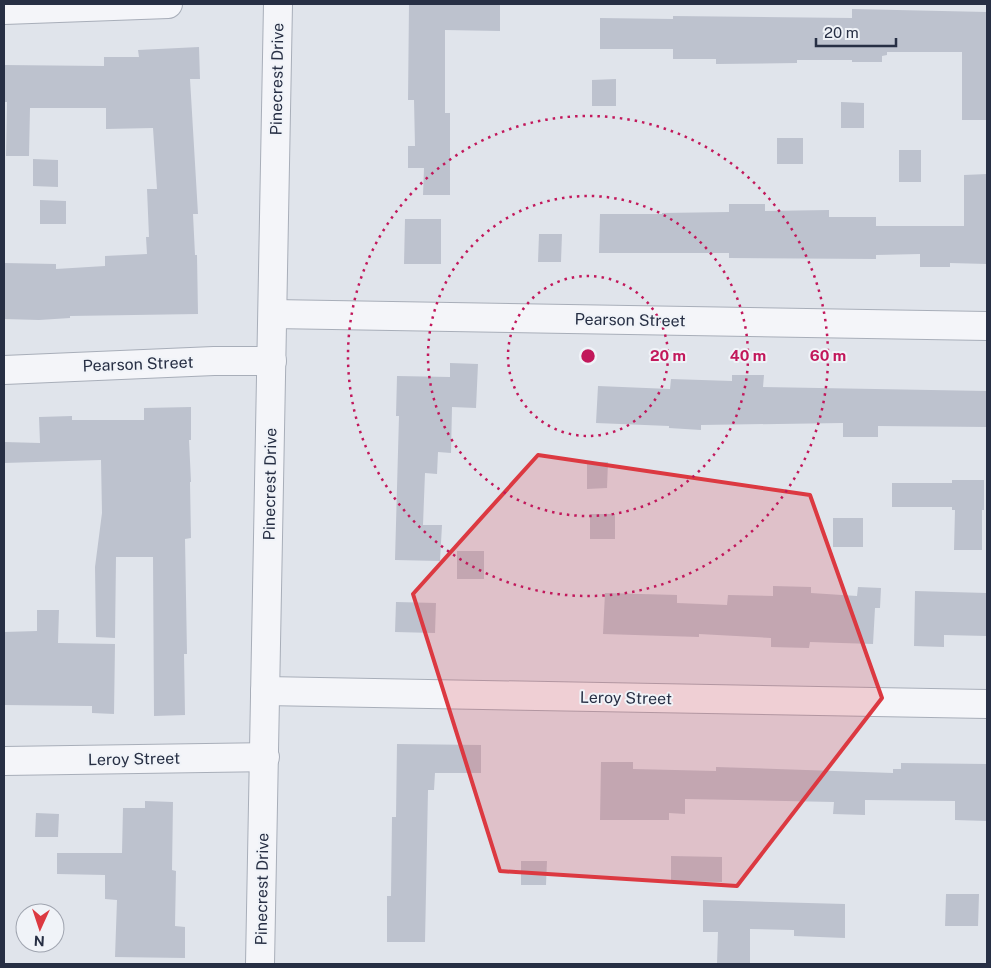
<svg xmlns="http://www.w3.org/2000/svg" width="991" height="968" font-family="'Public Sans',sans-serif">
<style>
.building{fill:#bdc2ce}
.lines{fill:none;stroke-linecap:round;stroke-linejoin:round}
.minor-casing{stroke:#a8aeb9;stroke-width:30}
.minor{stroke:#f4f5f9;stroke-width:28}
.marked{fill:#dc3941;fill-opacity:0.2;stroke:#dc3941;stroke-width:4;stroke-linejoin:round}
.ring{fill:none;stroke:#c2185b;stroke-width:2.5;stroke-dasharray:2.5 5}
.labels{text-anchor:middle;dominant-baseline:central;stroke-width:4;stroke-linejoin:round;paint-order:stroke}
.street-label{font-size:16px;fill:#272f44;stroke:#f0f3f8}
.centre{fill:#c2185b;stroke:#f0f3f8;stroke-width:2.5}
.ring-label{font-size:15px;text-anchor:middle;font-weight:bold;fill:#c2185b;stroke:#f0f3f8;stroke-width:4;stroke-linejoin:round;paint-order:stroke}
</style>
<rect width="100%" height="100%" fill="#e0e4eb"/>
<!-- building -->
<g class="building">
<polygon points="409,4 500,4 500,31 445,30 445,113 450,113 450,195 423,195 424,168 408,168 408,146 415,146 414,100 408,100"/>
<polygon points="852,9 987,12 987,120 962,120 962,52 887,52 887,55 882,56 882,62 852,62 852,60 797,60 797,63 716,64 716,59 673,59 673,49 600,49 600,18 673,19 673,16 852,18"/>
<polygon points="199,47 200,79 190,79 198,214 193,214 195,255 197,255 198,314 70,316 70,318 39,320 4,319 4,263 56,264 56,269 105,266 105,256 147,254 146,237 149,237 147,189 157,189 153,128 106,129 106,108 30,108 29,156 6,156 7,102 4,102 4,65 104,66 104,57 139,57 138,50"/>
<polygon points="616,79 616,106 592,106 592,80"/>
<polygon points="841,102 864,103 864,128 841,128"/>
<rect x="777" y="138" width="26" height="26"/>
<rect x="899" y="150" width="22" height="32"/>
<polygon points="33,159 58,160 58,187 33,186"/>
<polygon points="987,174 987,264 950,263 950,267 920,267 920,254 876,255 876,259 729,258 729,253 599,253 600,214 662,214 662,213 729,212 729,204 765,204 765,211 829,210 829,217 876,217 876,226 964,226 964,175"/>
<polygon points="40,200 66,201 66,224 40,224"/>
<polygon points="405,219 441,219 441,264 404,264"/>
<polygon points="539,234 562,234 561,262 538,262"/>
<polygon points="450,363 478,364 476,408 452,407 451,453 438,452 437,474 425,473 423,525 442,525 440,561 395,560 399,416 396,416 397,376 450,377"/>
<polygon points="732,375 764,375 763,387 987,391 987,427 878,426 878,437 843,437 843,423 701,425 701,430 669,428 669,426 596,423 598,386 670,389 671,379 732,381"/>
<polygon points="191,407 191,440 189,440 191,482 190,482 191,538 185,539 187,654 184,654 185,715 154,716 153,557 116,557 115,638 96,637 95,567 102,513 101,460 4,463 4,442 40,443 39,417 72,416 72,420 144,420 144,408"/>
<polygon points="587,462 608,462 607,488 587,489"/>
<polygon points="952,480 984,480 984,510 982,510 982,550 954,550 955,510 952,510 952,507 892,507 892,483 952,483"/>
<rect x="590" y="514" width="25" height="25"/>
<rect x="833" y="518" width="30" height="29"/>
<rect x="457" y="551" width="27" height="28"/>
<polygon points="773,586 811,587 811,593 857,596 858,587 881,588 880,608 875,608 873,644 810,642 809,648 771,647 771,638 699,634 699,637 603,634 605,593 677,595 677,603 727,605 728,595 773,596"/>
<polygon points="915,591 987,593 987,636 944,635 944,647 914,646"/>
<polygon points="396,602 436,603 435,633 395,632"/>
<polygon points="37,610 59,610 58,643 115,644 114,714 92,713 92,706 4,705 4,632 37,631"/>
<polygon points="397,744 481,745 481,773 435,773 434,790 428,790 425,942 387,942 387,896 391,896 392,817 396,817"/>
<polygon points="601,762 633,762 633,769 716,771 716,767 748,768 893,773 893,769 901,769 901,763 987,764 987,821 955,820 955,801 865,800 865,815 833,814 834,802 685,799 685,814 669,813 669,820 600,820"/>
<polygon points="145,801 173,802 172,870 176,871 175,926 185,927 185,958 115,957 117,900 105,899 105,875 57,874 57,853 122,853 123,808 145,808"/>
<polygon points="36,813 59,814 58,837 35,837"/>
<polygon points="671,856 722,857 722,882 671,881"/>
<polygon points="521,861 547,861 546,885 521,885"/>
<polygon points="946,894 979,894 978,926 945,926"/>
<polygon points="703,900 845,904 845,938 794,936 794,930 750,929 750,964 717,964 718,932 703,932"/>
</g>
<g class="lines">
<defs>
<g id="minor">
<polyline points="4,10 168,4"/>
<polyline points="273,314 987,326"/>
<polyline points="4,370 214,361 272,361"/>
<polyline points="265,691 987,704"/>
<polyline points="4,761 265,757"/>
<polyline points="260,964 278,4"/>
</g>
</defs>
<!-- minor casing -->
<use href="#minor" class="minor-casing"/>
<!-- minor -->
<use href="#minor" class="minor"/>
</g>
<!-- marked area -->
<path class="marked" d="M538 455 810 495 882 698 737 886 500 871 413 594Z"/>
<!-- distance rings -->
<g class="ring">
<circle cx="588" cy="356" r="80"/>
<circle cx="588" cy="356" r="160"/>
<circle cx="588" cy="356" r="240"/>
</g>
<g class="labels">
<!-- street labels -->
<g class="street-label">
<text transform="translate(277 79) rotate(-89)">Pinecrest Drive</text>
<text transform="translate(630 320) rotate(1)">Pearson Street</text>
<text transform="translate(138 364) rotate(-2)">Pearson Street</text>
<text transform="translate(270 484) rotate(-89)">Pinecrest Drive</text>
<text transform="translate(626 698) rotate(1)">Leroy Street</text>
<text transform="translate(134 759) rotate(-1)">Leroy Street</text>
<text transform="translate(262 889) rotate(-89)">Pinecrest Drive</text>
</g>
</g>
<circle cx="588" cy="356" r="8" class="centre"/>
<g class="ring-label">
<text x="668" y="361">20 m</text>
<text x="748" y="361">40 m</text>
<text x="828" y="361">60 m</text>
</g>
<!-- border -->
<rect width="991" height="968" fill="none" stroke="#272f44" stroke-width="10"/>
<!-- north arrow -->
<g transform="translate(40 928) rotate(183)"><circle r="24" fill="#f0f3f8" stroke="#a0a5b0"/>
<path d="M0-4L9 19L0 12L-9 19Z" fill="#dc3941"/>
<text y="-8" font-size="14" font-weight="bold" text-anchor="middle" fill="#272f44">N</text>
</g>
<!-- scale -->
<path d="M816 38v8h80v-8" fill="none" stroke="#272f44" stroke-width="2.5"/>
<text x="824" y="38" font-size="15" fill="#272f44" stroke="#f0f3f8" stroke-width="4" paint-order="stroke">20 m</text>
</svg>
